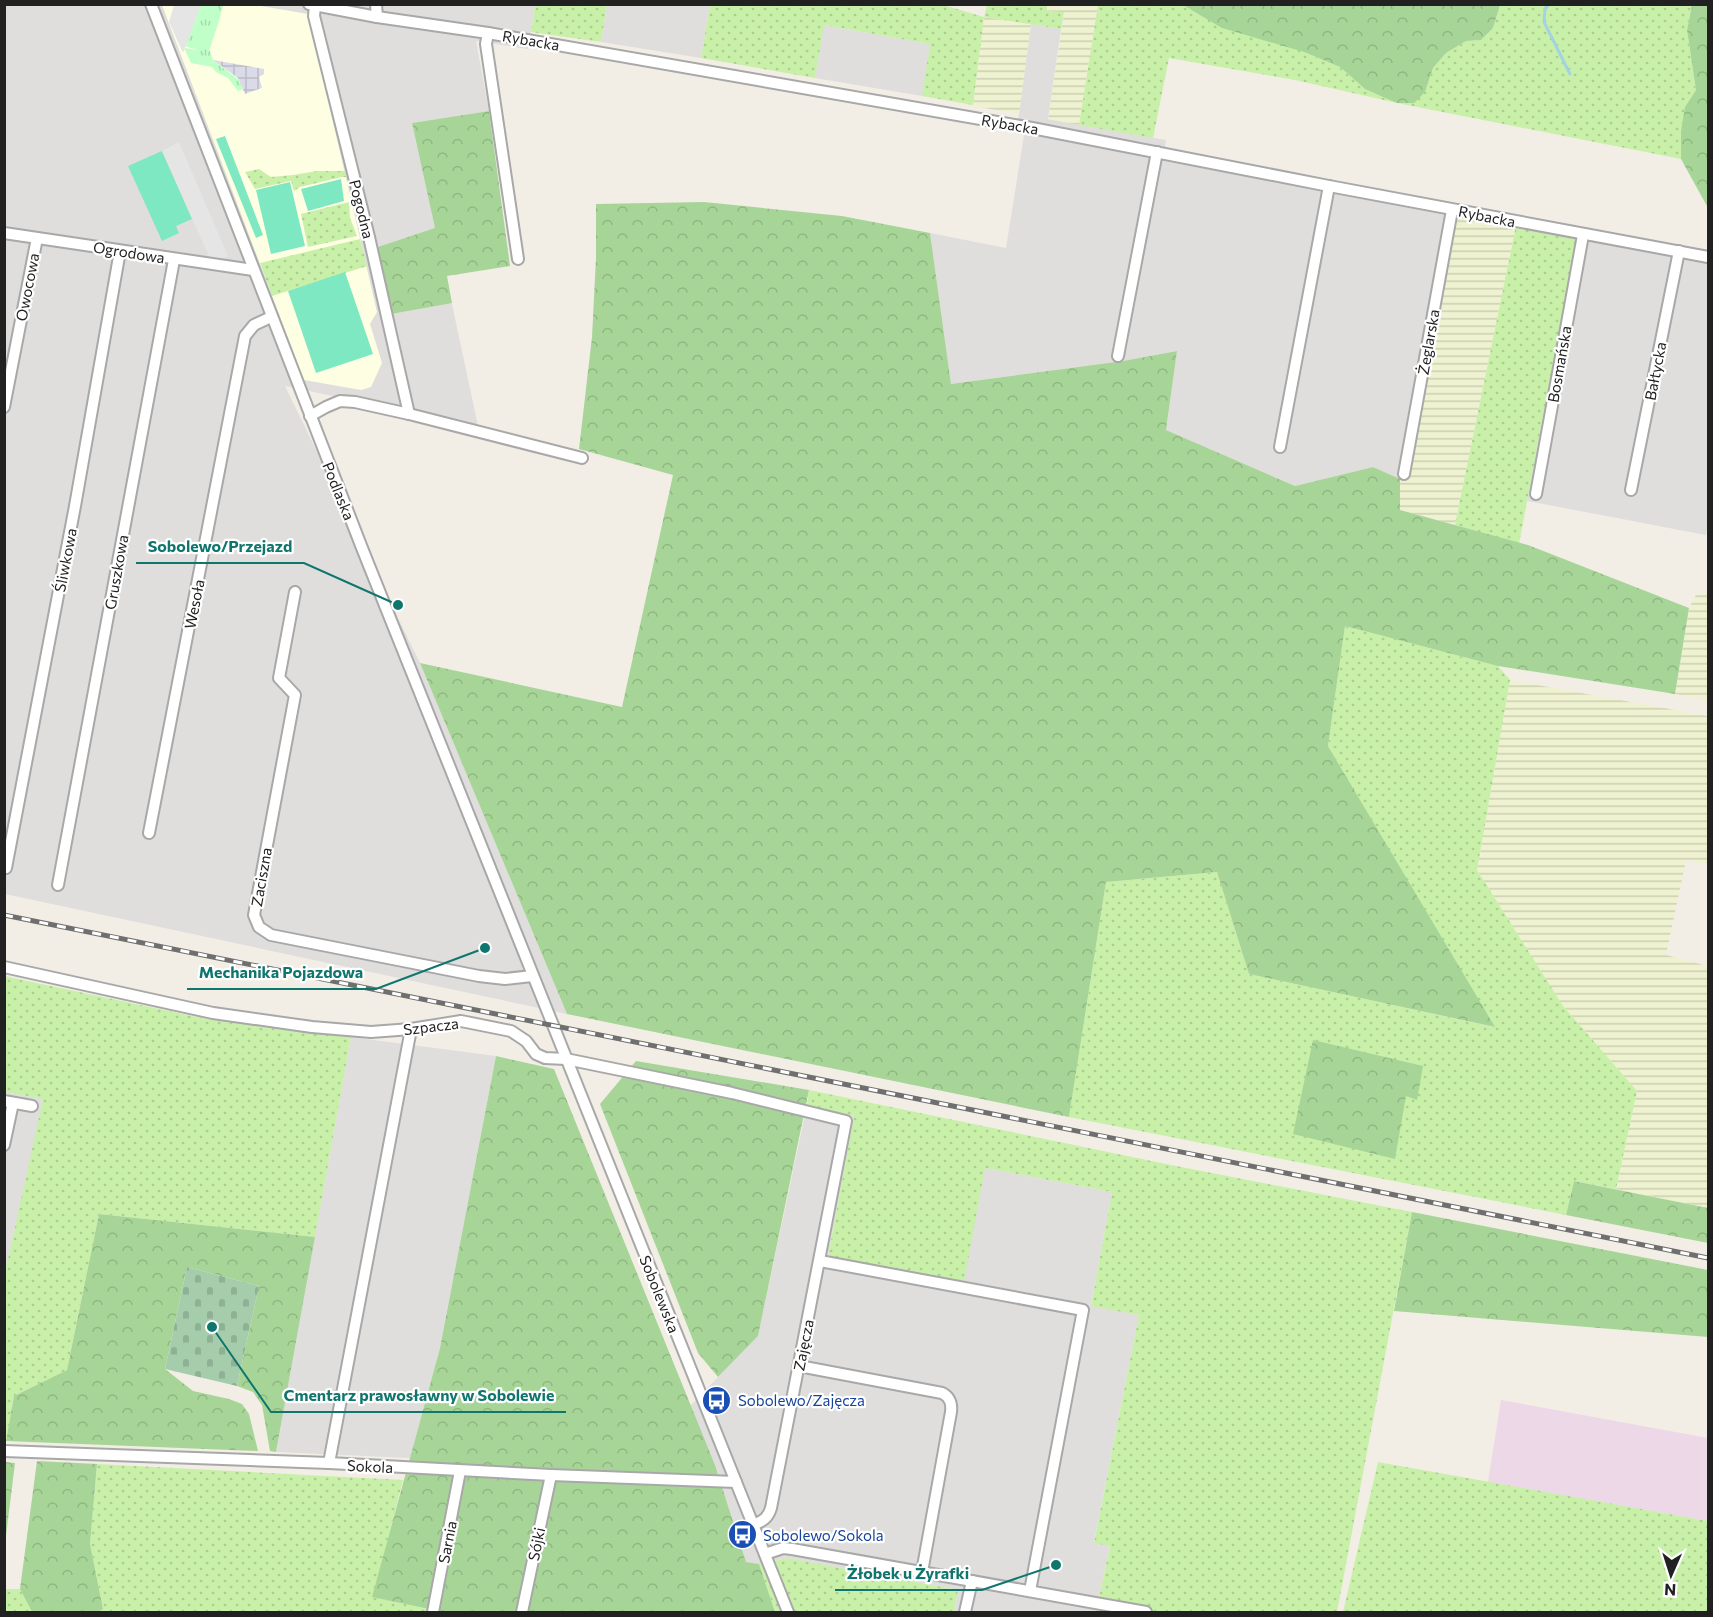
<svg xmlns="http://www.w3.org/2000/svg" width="1713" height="1617" font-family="Commissioner,sans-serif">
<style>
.residential{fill:#dfdedd}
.industrial{fill:#ecd8e7}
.education{fill:#feffe2}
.farmland{fill:url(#farmland-rules)}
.grass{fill:url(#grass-dots)}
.forest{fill:url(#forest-crowns)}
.cemetery{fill:url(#cemetery-stones)}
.park{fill:url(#park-tufts)}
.pitch{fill:#7de8c2}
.parking{fill:#e5e5e5}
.plaza{fill:url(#plaza-grid)}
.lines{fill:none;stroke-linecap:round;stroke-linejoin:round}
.stream{stroke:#a3d3e3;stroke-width:3}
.minor-casing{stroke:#a8a8a8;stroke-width:14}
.minor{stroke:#fff;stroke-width:10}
.rail-casing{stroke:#6f6f6f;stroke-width:5}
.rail{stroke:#fff;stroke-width:3;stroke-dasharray:9;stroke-linecap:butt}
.labels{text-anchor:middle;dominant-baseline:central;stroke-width:4.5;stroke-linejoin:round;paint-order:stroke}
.street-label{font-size:15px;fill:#212121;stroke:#fff}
.transit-label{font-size:15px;fill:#164399;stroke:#fff;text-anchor:start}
.leader{fill:none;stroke:#0f766e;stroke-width:2}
.callout-dot{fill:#0f766e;stroke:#fff;stroke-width:2}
.callout-label{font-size:16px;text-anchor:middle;font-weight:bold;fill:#0f766e;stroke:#fff;stroke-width:4.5;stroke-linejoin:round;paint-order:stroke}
</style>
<defs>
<pattern id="farmland-rules" width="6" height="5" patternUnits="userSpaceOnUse" patternTransform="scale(1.5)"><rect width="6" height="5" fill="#eef2d0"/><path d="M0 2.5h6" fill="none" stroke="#cccfb2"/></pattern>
<pattern id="grass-dots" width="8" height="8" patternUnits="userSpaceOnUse" patternTransform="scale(1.5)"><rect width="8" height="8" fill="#c9f0a8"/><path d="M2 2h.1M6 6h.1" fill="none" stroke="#acce90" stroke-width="1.8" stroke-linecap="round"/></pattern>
<pattern id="forest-crowns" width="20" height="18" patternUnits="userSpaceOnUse" patternTransform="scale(1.5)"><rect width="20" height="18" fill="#a7d597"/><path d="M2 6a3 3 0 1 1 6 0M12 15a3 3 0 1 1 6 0" fill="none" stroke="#8fb782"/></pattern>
<pattern id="cemetery-stones" width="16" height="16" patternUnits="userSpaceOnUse" patternTransform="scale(1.5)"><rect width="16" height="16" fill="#a5cdac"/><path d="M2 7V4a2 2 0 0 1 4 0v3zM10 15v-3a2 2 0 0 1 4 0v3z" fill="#8eb094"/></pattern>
<pattern id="park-tufts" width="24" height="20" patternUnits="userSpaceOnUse" patternTransform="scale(1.5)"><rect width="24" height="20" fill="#c0ffc7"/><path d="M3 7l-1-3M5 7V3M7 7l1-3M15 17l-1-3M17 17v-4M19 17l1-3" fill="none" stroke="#a5daab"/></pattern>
<pattern id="plaza-grid" width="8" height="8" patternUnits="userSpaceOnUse" patternTransform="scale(1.5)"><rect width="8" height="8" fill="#dbdae8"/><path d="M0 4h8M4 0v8" fill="none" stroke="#bcbbc7"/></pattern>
</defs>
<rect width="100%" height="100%" fill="#f2eee6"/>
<!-- residential -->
<g class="residential">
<polygon points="5,5 535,5 528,49 476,41 489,111 412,123 446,276 478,426 285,386 420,663 567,1014 5,894"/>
<polygon points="607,5 710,5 701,58 601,42"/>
<polygon points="1031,24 1061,29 1048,119 1166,140 1163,161 1447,213 1400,479 1373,467 1295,486 1166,430 1177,351 1123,361 951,384 930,233 1006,248 1024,135 1015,133 1019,114"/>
<polygon points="823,25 931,44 922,96 815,78"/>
<polygon points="1577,236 1708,262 1708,523 1706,535 1527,501"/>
<polygon points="351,1037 496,1056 440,1348 410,1458 276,1452"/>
<polygon points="5,1092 44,1099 5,1273"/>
<polygon points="807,1105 854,1116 828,1257 985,1168 1112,1192 1091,1305 1139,1315 1094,1542 1110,1545 1096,1612 954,1612 958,1590 788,1558 759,1564 746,1562 715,1465 690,1406 758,1336"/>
</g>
<!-- industrial -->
<polygon class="industrial" points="1501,1400 1708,1438 1708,1521 1488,1482"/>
<!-- education -->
<polygon class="education" points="162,5 255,5 308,14 377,312 370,324 382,363 371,387 361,390 304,380"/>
<!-- farmland -->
<g class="farmland">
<polygon points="1047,5 1098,5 1079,125 1048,119 1064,13 1046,11"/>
<polygon points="984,17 1031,24 1019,114 973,106"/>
<polygon points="1447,213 1516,226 1455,525 1400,510 1400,479"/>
<polygon points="1697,593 1708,595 1708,700 1675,694 1689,608"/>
<polygon points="1510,680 1708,716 1708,865 1686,860 1666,955 1708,966 1708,1208 1616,1189 1637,1091 1563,1006 1477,870"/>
</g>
<!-- grass -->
<g class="grass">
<polygon points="940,4 984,17 987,5 1047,4 1047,11 1064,12 1061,29 984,17 973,105 922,96 930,44 824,25 815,78 701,58 710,5"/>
<polygon points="535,5 607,5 601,42 531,32"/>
<polygon points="1098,5 1183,5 1200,14 1304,52 1340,67 1365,89 1425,92 1433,68 1446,53 1466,41 1481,40 1493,28 1500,5 1692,5 1687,30 1696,90 1685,108 1681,132 1681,159 1397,103 1295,80 1169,58 1153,138 1079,125"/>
<polygon points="259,169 271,177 293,175 317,171 345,171 346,177 342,177 300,187 294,191 291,181 255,189 245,172"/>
<polygon points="349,202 350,218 357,236 308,247 301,214"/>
<polygon points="1516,226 1577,236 1519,544 1455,525"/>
<polygon points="360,239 367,266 272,296 260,263"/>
<polygon points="1345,626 1498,666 1510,680 1477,870 1563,1006 1637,1091 1616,1189 1574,1181 1566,1215 1069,1117 1106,882 1217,872 1249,974 1494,1027 1328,746"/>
<polygon points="4,976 197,1017 351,1037 315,1237 99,1214 67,1370 14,1396 6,1441 4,1440 5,1273 43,1099 5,1092"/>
<polygon points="809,1090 1166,1164 1412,1212 1337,1612 1096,1612 1110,1546 1094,1543 1139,1315 1091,1306 1112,1192 985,1168 964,1282 828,1257 854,1116 807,1105"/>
<polygon points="1378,1462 1708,1521 1708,1612 1343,1612"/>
<polygon points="97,1464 403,1480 373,1597 428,1609 427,1612 98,1612 103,1608 90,1545"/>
<polygon points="788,1558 958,1590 954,1612 775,1612 759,1564"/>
<polygon points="5,1589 20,1589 32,1612 5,1612"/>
</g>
<!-- forest -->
<g class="forest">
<polygon points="1183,5 1500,5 1493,28 1481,40 1466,41 1446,53 1433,68 1425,92 1414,103 1397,103 1365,89 1340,67 1304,52 1222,28"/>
<polygon points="1692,5 1708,5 1708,208 1681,159 1681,131 1685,107 1696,90 1687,30"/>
<polygon points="489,111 510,266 447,276 452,303 391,314 378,247 435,228 412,123"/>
<polygon points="704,202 842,216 930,233 951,384 1123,361 1177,351 1166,430 1295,486 1373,467 1400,479 1400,510 1528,545 1689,608 1675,694 1498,666 1345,626 1328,746 1495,1027 1249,974 1217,872 1106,882 1069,1117 567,1014 420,663 622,707 673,475 579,449 592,337 596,258 596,204"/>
<polygon points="1313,1040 1423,1066 1417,1100 1406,1096 1395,1159 1293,1134"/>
<polygon points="496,1056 554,1069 715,1465 746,1562 759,1564 775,1612 443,1612 372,1597 440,1348"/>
<polygon points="636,1061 809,1090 758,1336 718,1377 698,1353 600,1104"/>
<polygon points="1574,1181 1708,1208 1708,1243 1566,1215"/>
<polygon points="1412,1212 1708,1270 1708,1337 1394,1311"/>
<polygon points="99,1214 315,1237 276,1452 270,1451 262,1405 253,1392 237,1386 259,1286 187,1267 165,1369 193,1391 229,1399 242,1404 249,1414 258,1451 6,1441 14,1396 67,1370"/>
<polygon points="37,1461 97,1464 90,1544 103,1609 98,1612 32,1612 20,1589"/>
<polygon points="5,1462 15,1463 5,1544 4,1462"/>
</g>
<!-- cemetery -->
<polygon class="cemetery" points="187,1267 259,1286 237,1386 165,1369"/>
<!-- park -->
<polygon class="park" points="201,5 223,5 219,21 209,51 210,51 213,60 239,80 243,89 238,91 228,78 216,72 212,67 191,63 184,48 198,50 185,46"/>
<!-- pitch -->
<g class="pitch">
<polygon points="225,136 263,235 256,238 216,139"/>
<polygon points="162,151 192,219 176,226 179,233 162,241 128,166"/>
<polygon points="341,179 344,201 308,211 301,189"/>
<polygon points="290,182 305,246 271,254 256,190"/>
<polygon points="345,272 373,354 316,373 288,291"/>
</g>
<!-- parking -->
<g class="parking">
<polygon points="174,5 201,5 183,53 169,22"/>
<polygon points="179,142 228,256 212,263 162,151"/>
</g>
<!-- plaza -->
<polygon class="plaza" points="213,60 264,69 264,74 259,77 262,88 245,94 238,78"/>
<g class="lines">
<!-- stream -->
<polyline class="stream" points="1549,4 1545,9 1544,22 1570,74"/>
<defs>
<g id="minor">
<polyline points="151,4 362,548 788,1612"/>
<polyline points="309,4 377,17 488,33 1032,128 1329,186 1708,257"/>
<polyline points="376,4 377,17"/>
<polyline points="315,6 314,16 369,237 409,414"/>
<polyline points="488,33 486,44 518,259"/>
<polyline points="4,233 253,270"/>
<polyline points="1118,356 1157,152"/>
<polyline points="4,407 37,238"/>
<polyline points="310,416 326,407 340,401 355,402 409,414 582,458"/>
<polyline points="1280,447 1329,186"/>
<polyline points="1404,474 1452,210"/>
<polyline points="1631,490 1679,251"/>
<polyline points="1536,494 1583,235"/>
<polyline points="295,592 279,678 295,695 254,915 259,927 271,935 479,976 505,979 532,976"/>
<polyline points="149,833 245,336 254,325 271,317"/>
<polyline points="6,868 75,506 120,251"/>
<polyline points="58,885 174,260"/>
<path d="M4 967 213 1013 312 1027 371 1032 411 1029 461 1021 511 1031 526 1041 536 1054 545 1058 566 1059 732 1093 846 1121 771 1508C768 1518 763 1521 753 1525"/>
<polyline points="4,1101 32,1106"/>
<polyline points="4,1145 13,1103"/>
<polyline points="820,1261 1083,1310 1030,1591"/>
<path d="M799 1366 942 1393C950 1397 952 1403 951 1412L922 1572"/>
<polyline points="4,1451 329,1463 551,1475 736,1482"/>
<polyline points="329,1463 411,1029"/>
<polyline points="765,1554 783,1548 792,1549 1146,1612"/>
<polyline points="433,1612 460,1471"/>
<polyline points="522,1612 551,1475"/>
<polyline points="965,1612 972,1581"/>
</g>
</defs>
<!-- minor casing -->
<use href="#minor" class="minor-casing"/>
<!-- minor -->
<use href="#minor" class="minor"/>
<defs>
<polyline id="rail" points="4,915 1708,1258"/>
</defs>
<!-- rail casing -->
<use href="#rail" class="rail-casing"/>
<!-- rail -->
<use href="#rail" class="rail"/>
</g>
<!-- icons -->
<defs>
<symbol id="bus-disc" viewBox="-11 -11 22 22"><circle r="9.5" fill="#1a4fb4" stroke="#fff"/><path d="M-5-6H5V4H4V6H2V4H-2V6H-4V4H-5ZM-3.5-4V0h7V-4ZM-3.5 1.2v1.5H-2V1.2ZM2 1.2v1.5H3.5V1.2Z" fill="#fff"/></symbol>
</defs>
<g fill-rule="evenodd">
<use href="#bus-disc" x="700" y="1384" width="33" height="33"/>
<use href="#bus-disc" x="726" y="1518" width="33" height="33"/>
</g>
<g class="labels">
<!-- street labels -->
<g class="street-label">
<text transform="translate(531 40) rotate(10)">Rybacka</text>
<text transform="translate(1010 124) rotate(10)">Rybacka</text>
<text transform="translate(362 209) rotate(76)">Pogodna</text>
<text transform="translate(1487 216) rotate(11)">Rybacka</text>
<text transform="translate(129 252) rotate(9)">Ogrodowa</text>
<text transform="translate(27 287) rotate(-79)">Owocowa</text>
<text transform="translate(1428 342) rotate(-80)">Żeglarska</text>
<text transform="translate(1559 364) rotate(-80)">Bosmańska</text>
<text transform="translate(1655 371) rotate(-79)">Bałtycka</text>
<text transform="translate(339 491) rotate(68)">Podlaska</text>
<text transform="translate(65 560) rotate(-79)">Śliwkowa</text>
<text transform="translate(116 572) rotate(-80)">Gruszkowa</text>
<text transform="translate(194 604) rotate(-79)">Wesoła</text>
<text transform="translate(261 877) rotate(-80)">Zaciszna</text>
<text transform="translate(431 1026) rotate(-7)">Szpacza</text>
<text transform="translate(660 1294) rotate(68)">Sobolewska</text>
<text transform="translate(803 1345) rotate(-79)">Zajęcza</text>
<text transform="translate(370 1466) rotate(3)">Sokola</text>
<text transform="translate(447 1542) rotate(-79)">Sarnia</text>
<text transform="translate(536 1544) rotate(-78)">Sójki</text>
</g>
<!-- transit labels -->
<g class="transit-label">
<text x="738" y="1400">Sobolewo/Zajęcza</text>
<text x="763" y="1535">Sobolewo/Sokola</text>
</g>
</g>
<!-- callouts -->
<path class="leader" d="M398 605L304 563H136M485 948L376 989H187M212 1327L271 1412H566M1056 1565L982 1590H835"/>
<g class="callout-dot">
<circle cx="398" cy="605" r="6"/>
<circle cx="485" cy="948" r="6"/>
<circle cx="212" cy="1327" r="6"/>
<circle cx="1056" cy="1565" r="6"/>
</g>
<g class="callout-label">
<text x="220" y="552">Sobolewo/Przejazd</text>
<text x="281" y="978">Mechanika Pojazdowa</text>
<text x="419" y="1401">Cmentarz prawosławny w Sobolewie</text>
<text x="908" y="1579">Żłobek u Żyrafki</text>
</g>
<!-- border -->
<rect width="1713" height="1617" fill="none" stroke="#212121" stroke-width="12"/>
<!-- north arrow -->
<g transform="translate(1671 1575) rotate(183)" stroke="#ffffff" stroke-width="4.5" paint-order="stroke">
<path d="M0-4.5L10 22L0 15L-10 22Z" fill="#212121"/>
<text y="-9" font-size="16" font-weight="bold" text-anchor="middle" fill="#212121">N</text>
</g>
</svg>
